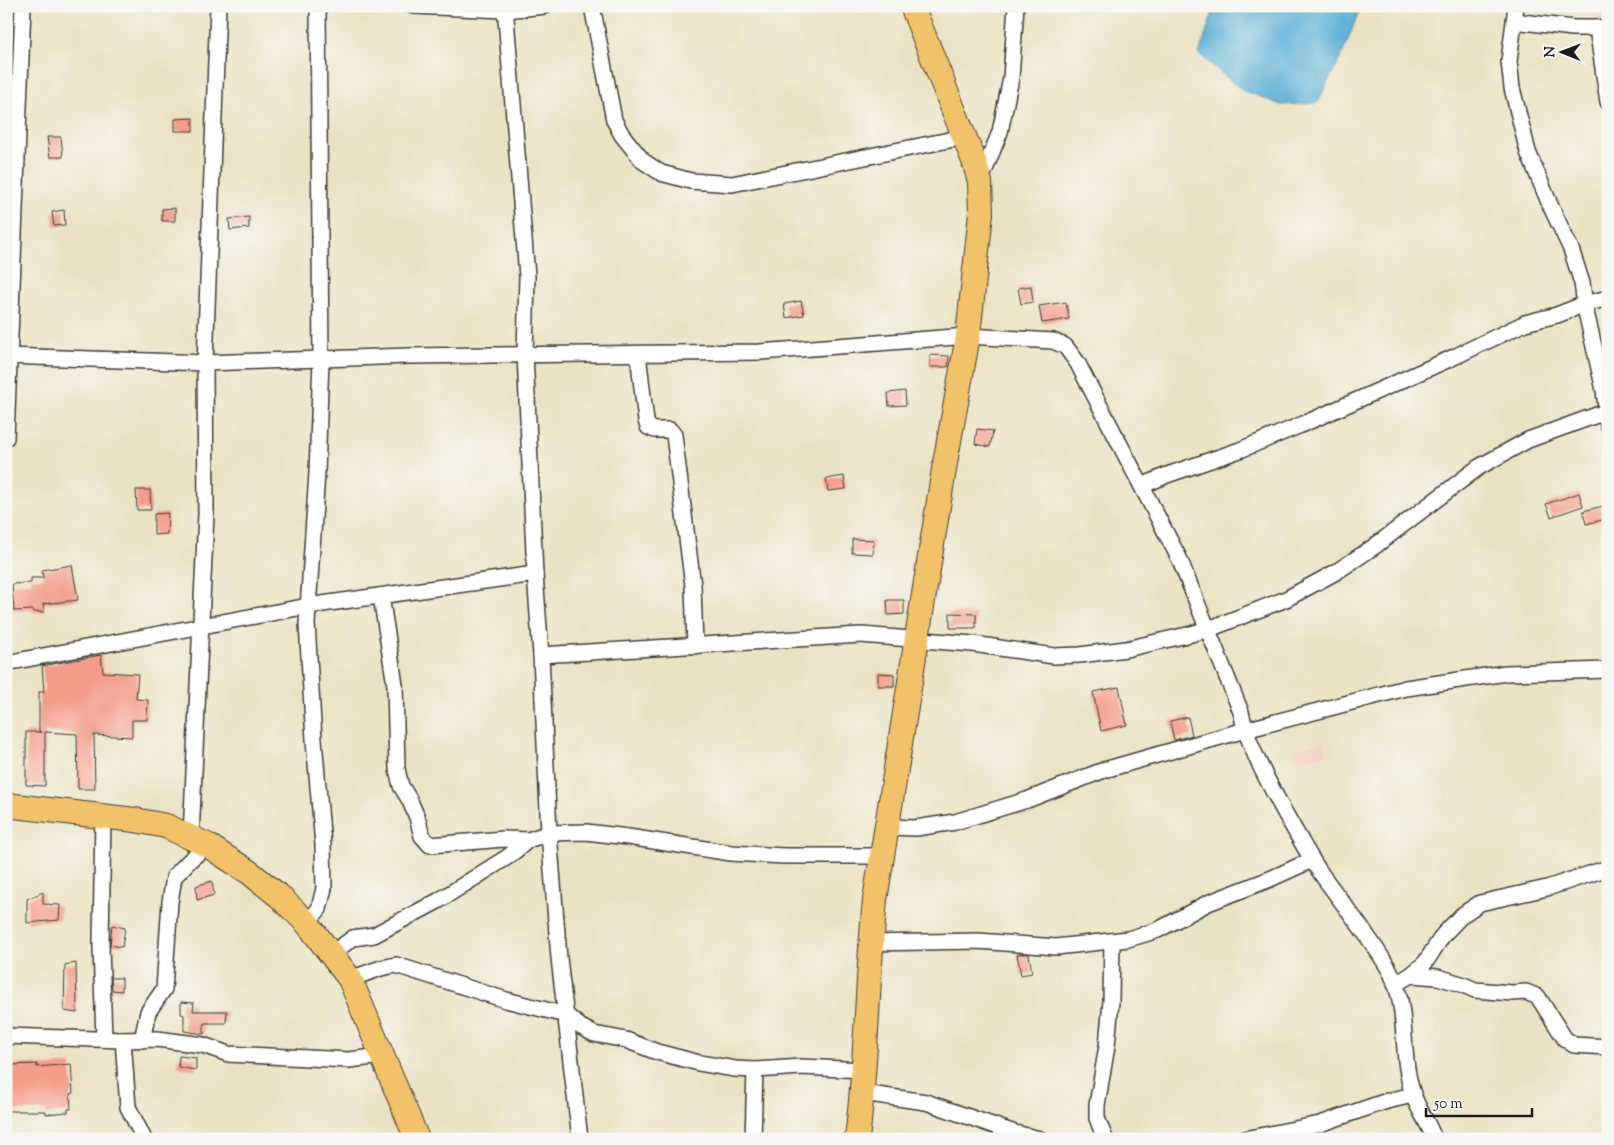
<svg xmlns="http://www.w3.org/2000/svg" width="1614" height="1145" font-family="'Sorts Mill Goudy',serif">
<style>
.built{fill:#f6d2c3}
.water{fill:#59aed5;stroke:#3a6578}
.building{fill:#f49d8a}
.lines{fill:none;stroke-linecap:round;stroke-linejoin:round}
.street-casing{stroke:#3b3a35;stroke-width:18}
.primary-casing{stroke:#3b3a35;stroke-width:26}
.street{stroke:#fff;stroke-width:15}
.primary{stroke:#f2c26a;stroke-width:24}
</style>
<rect width="100%" height="100%" fill="#f6f6f2"/>
<filter id="ink" filterUnits="userSpaceOnUse"><feTurbulence type="fractalNoise" baseFrequency=".02" numOctaves="2"/><feDisplacementMap in="SourceGraphic" scale="10" xChannelSelector="R" yChannelSelector="G"/><feConvolveMatrix kernelMatrix="1 2 1 2 8 2 1 2 1" color-interpolation-filters="sRGB"/></filter>
<filter id="wash" filterUnits="userSpaceOnUse"><feTurbulence type="fractalNoise" baseFrequency=".0096" numOctaves="4" result="noise"/><feDisplacementMap in="SourceGraphic" scale="20" xChannelSelector="R" yChannelSelector="G"/><feGaussianBlur stdDeviation="1.12" result="paint"/><feColorMatrix in="noise" values="0 0 0 0 0 0 0 0 0 0 0 0 0 0 0 0 0 1.4 0 .05"/><feComposite in="paint" operator="in"/></filter>
<g filter="url(#wash)">
<rect width="100%" height="100%" fill="#eae3c3"/>
<!-- built -->
<polygon class="built" points="1323,741 1327,754 1298,761 1296,749"/>
<!-- water -->
<polygon class="water" points="1215,6 1361,6 1342,55 1317,103 1281,105 1242,90 1199,54"/>
<g id="blocks">
<!-- building -->
<g class="building">
<polygon points="193,118 193,131 175,131 175,119"/>
<polygon points="47,137 61,137 63,157 50,157"/>
<polygon points="175,208 175,221 162,221 162,209"/>
<polygon points="64,210 65,225 54,226 52,212"/>
<polygon points="249,217 249,228 230,230 229,219"/>
<polygon points="1031,286 1033,302 1021,304 1018,288"/>
<polygon points="801,301 804,315 786,318 784,304"/>
<polygon points="1066,302 1069,319 1042,323 1039,306"/>
<polygon points="930,355 949,356 948,367 930,367"/>
<polygon points="905,391 906,405 889,406 888,393"/>
<polygon points="977,429 993,431 990,447 975,444"/>
<polygon points="844,476 846,489 828,491 826,479"/>
<polygon points="136,490 150,490 151,510 137,510"/>
<polygon points="1579,493 1583,506 1551,517 1546,504"/>
<polygon points="1603,506 1606,519 1586,524 1583,511"/>
<polygon points="168,513 167,534 154,535 154,514"/>
<polygon points="852,539 874,540 873,554 852,553"/>
<polygon points="72,565 78,600 43,604 44,612 33,612 32,610 14,611 12,584 31,583 31,578 43,578 42,570"/>
<polygon points="887,600 904,600 904,614 888,615"/>
<polygon points="950,613 976,614 976,628 950,628"/>
<polygon points="101,655 103,672 138,674 136,699 148,700 147,720 132,720 132,737 94,735 95,789 78,789 77,734 45,732 45,786 26,785 26,732 41,732 39,732 39,692 44,692 42,666"/>
<polygon points="878,673 894,674 894,686 878,686"/>
<polygon points="1119,687 1127,725 1101,731 1093,692"/>
<polygon points="1188,717 1192,735 1174,740 1170,721"/>
<polygon points="212,881 214,895 197,900 196,886"/>
<polygon points="43,892 43,904 60,905 59,920 27,923 27,899"/>
<polygon points="112,925 125,928 122,947 110,945"/>
<polygon points="1017,954 1029,954 1032,973 1021,975"/>
<polygon points="76,963 77,1013 64,1011 65,965"/>
<polygon points="111,978 122,978 122,991 112,990"/>
<polygon points="181,1002 194,1003 193,1011 227,1011 226,1023 204,1023 204,1034 184,1031 184,1015 181,1014"/>
<polygon points="179,1056 196,1058 196,1070 178,1067"/>
<polygon points="37,1064 37,1067 71,1064 73,1093 70,1094 71,1109 68,1109 68,1112 46,1114 46,1111 6,1111 6,1065"/>
</g>
</g>
</g>
<g filter="url(#ink)">
<use href="#blocks" fill-opacity="0" stroke="#3b3a35" stroke-width="1"/>
<g class="lines">
<defs>
<g id="street">
<polyline points="413,6 505,10 545,6"/>
<polyline points="505,6 527,276 525,353 535,574 541,655 549,833 559,958 580,1139"/>
<polyline points="592,6 614,120 622,135 643,161 661,173 691,181 732,184 964,137"/>
<polyline points="1516,6 1509,61 1512,88 1528,152 1551,207 1571,249 1582,283 1586,312 1604,390 1608,425"/>
<polyline points="1514,21 1573,28 1608,28"/>
<polyline points="1597,28 1608,102"/>
<polyline points="980,182 1000,132 1011,78 1016,6"/>
<polyline points="638,354 646,421 648,427 655,430 670,430 674,435 693,586 695,646"/>
<path d="M6 356 205 363 409 356 760 352 968 336 1053 341 1065 346 1077 362 1179 558 1241 712C1248 747 1268 781 1285 813 1296 832 1307 853 1320 872 1343 905 1370 936 1390 971 1410 1009 1399 1054 1413 1094 1418 1110 1429 1123 1434 1139"/>
<polyline points="6,438 23,6"/>
<polyline points="1142,486 1167,475 1240,450 1308,422 1454,357 1525,323 1557,315 1585,304 1608,298"/>
<polyline points="381,596 395,685 397,769 401,786 409,799 417,817 422,836 430,845 504,839 528,840"/>
<polyline points="541,655 861,635 973,644 1054,656 1080,655 1126,649 1187,635 1209,629 1286,599 1336,572 1375,546 1479,467 1528,440 1608,411"/>
<polyline points="6,663 308,606 535,574"/>
<polyline points="103,815 101,946 104,1039"/>
<polyline points="887,827 916,828 955,822 1027,800 1104,770 1245,730 1406,688 1506,673 1608,670"/>
<polyline points="191,837 206,514 205,363 218,6"/>
<polyline points="307,923 319,909 324,888 323,845 314,740 307,624 317,473 321,359 318,6"/>
<polyline points="870,943 978,941 1056,947 1128,939 1158,930 1208,903 1270,879 1312,860"/>
<polyline points="331,954 353,938 374,935 438,901 509,856 528,840 549,833 586,832 628,837 731,853 785,856 883,856"/>
<polyline points="1411,975 1438,977 1461,984 1475,990 1512,993 1526,992 1538,997 1565,1039 1574,1045 1608,1047"/>
<polyline points="350,979 381,968 396,965 506,1000 566,1015 581,1027 594,1034 626,1040 657,1052 699,1063 735,1069 755,1070 801,1067 864,1070"/>
<polyline points="1395,984 1411,975 1425,963 1443,935 1462,915 1480,903 1547,888 1608,868"/>
<polyline points="6,1036 123,1040 157,1039 203,1045 228,1054 349,1060 382,1056"/>
<polyline points="123,1040 128,1107 144,1139"/>
<polyline points="142,1040 148,1012 164,989 170,902 174,877 189,861 207,845"/>
<polyline points="862,1093 926,1102 1015,1133 1040,1139"/>
<polyline points="753,1139 755,1070"/>
<polyline points="1105,1139 1097,1118 1097,1105 1107,1046 1111,1001 1112,941"/>
<polyline points="1245,1139 1320,1124 1387,1101 1413,1095"/>
</g>
<g id="primary">
<polyline points="6,805 135,820 166,826 207,845 249,872 279,896 307,923 350,979 417,1139"/>
<path d="M857 1139C867 1059 867 979 875 900L945 463 968 336 981 213 980 182 974 161 912 6"/>
</g>
</defs>
<!-- street casing -->
<use href="#street" class="street-casing"/>
<!-- primary casing -->
<use href="#primary" class="primary-casing"/>
<!-- street -->
<use href="#street" class="street"/>
<!-- primary -->
<use href="#primary" class="primary"/>
</g>
</g>
<!-- margin -->
<rect width="1614" height="1145" fill="none" stroke="#f6f6f2" stroke-width="25"/>
<!-- north arrow -->
<g transform="translate(1562 52) rotate(271)" stroke="#f6f6f2" stroke-width="4" paint-order="stroke">
<path d="M0-4L9 19L0 12L-9 19Z" fill="#1c1c1c"/>
<text y="-8" font-size="14" font-weight="bold" text-anchor="middle" fill="#1c1c1c">N</text>
</g>
<!-- scale -->
<path d="M1426 1108v8h106v-8" fill="none" stroke="#1c1c1c" stroke-width="2.5"/>
<text x="1434" y="1108" font-size="15" fill="#1c1c1c" stroke="#f6f6f2" stroke-width="4" paint-order="stroke">50 m</text>
</svg>
